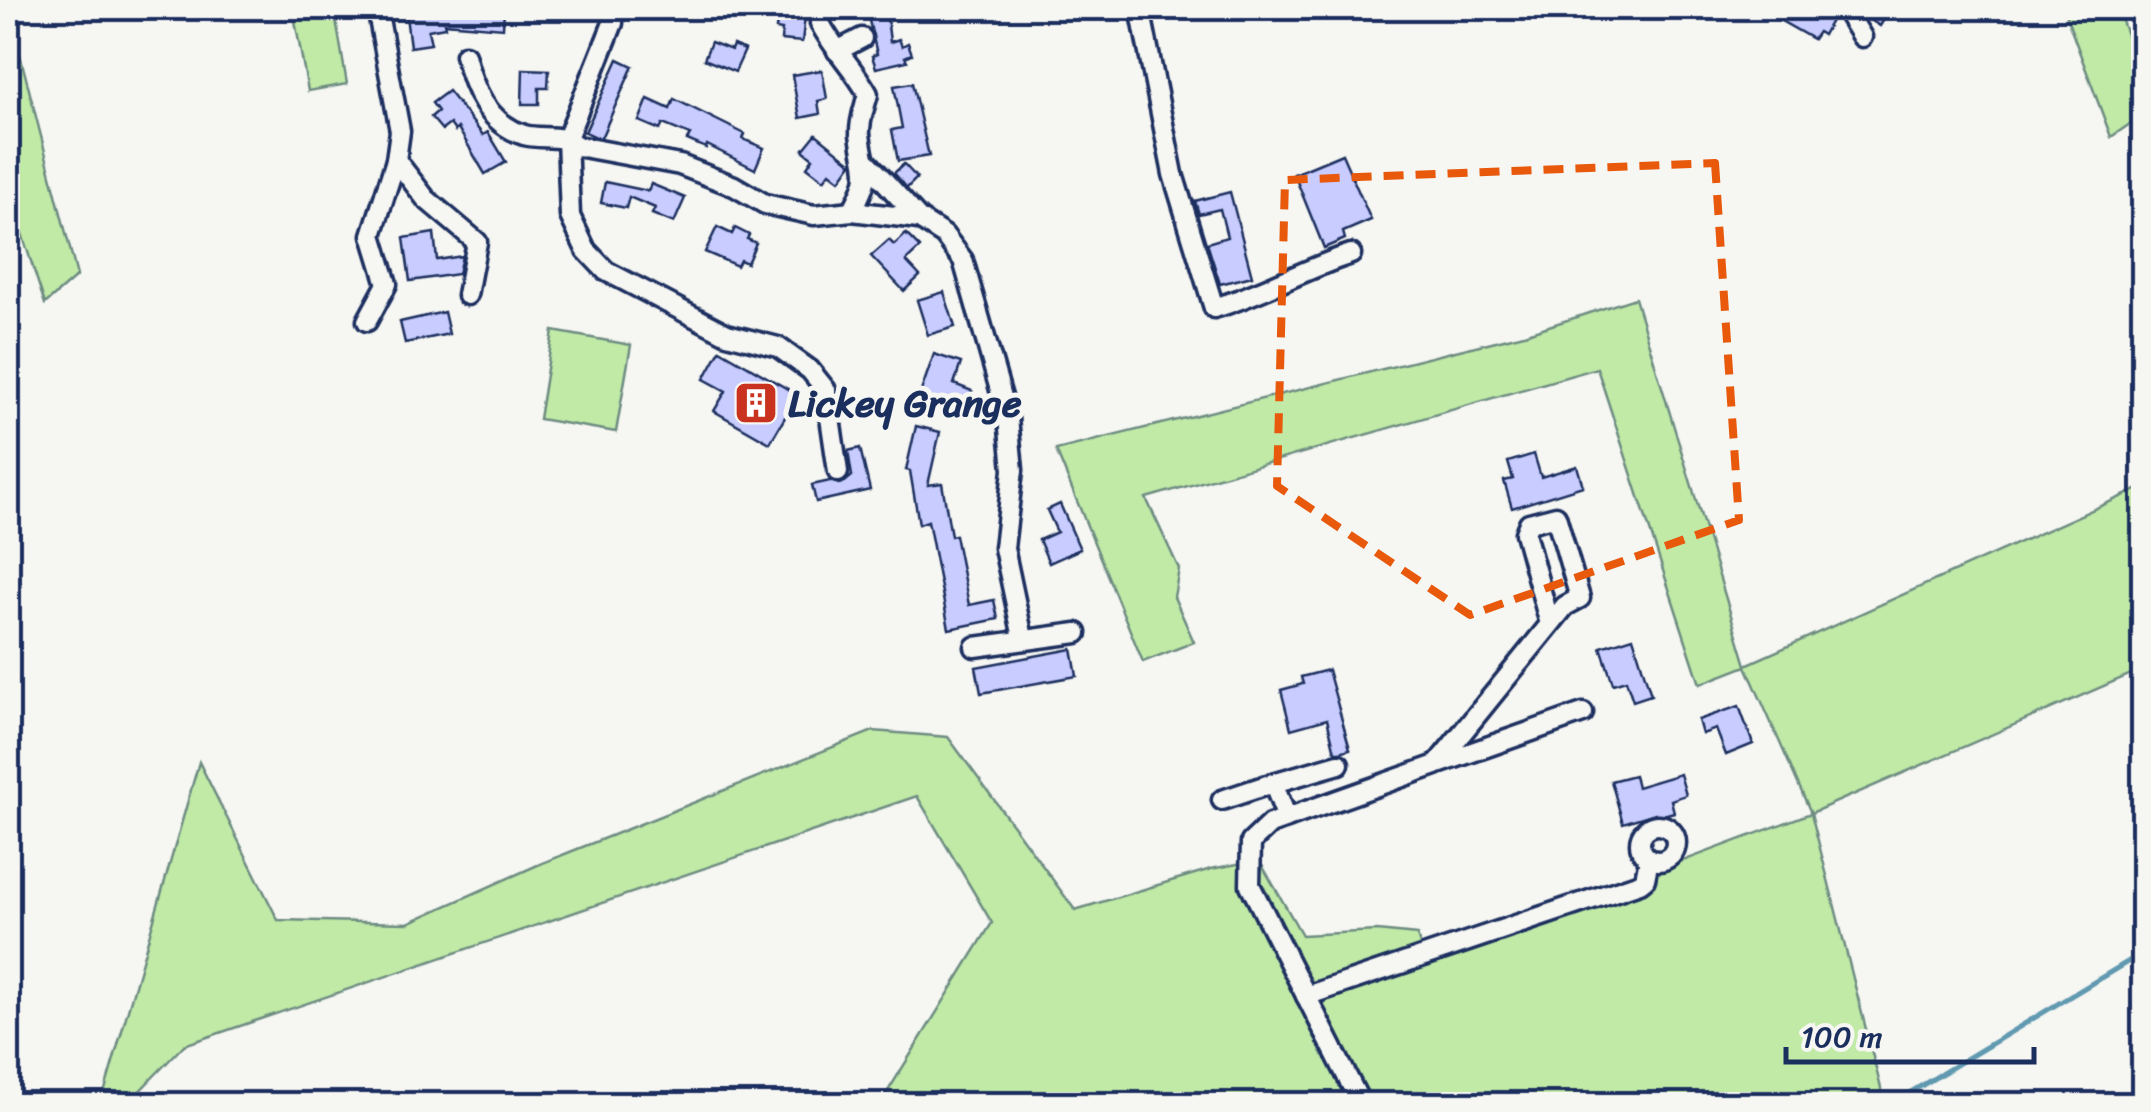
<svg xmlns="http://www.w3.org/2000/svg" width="2151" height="1112" font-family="Sriracha,sans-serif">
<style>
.green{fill:#c0eaa6;stroke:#6e8c82;stroke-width:2.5}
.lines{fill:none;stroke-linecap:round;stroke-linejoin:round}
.stream{stroke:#6199b0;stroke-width:5}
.building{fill:#c8ccfe;stroke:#1b2f5e;stroke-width:2.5}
.minor-casing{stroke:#1b2f5e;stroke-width:25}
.minor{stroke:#f6f6f2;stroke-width:18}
.marked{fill:none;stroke:#e8590c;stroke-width:8;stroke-dasharray:20 12;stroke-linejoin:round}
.labels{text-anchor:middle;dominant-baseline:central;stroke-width:10;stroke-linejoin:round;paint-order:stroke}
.poi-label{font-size:38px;font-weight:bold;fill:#1b2f5e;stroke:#f6f6f2;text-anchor:start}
</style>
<rect width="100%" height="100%" fill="#f6f6f2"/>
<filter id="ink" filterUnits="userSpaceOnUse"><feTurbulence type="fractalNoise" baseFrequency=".01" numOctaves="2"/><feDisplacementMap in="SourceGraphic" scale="20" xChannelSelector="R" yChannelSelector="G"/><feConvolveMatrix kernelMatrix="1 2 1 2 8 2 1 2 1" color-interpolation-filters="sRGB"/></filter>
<g filter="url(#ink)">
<!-- green -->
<g class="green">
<polygon points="8,8 77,276 45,304 8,191"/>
<polygon points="309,8 334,8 347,84 308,91 293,10"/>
<polygon points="2063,8 2117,8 2143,77 2143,115 2111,137"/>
<polygon points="1635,298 1746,665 2143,487 2143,669 1811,813 1885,1104 880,1104 992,923 917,796 184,1045 127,1104 101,1104 199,762 278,920 408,923 540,864 873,731 948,737 1075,910 1211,869 1259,860 1302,935 1377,931 1417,935 1422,951 1560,907 1811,813 1746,666 1700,684 1597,368 1146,498 1179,569 1174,597 1194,642 1143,662 1056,450 1524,334"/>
<polygon points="553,331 631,345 616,432 539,419"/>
</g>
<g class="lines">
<!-- stream -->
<polyline class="stream" points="1891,1104 2144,952"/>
</g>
<!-- building -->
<g class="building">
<polygon points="455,8 504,8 503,28 444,23 445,27 428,30 431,44 410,47 406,16"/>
<polygon points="785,8 806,8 802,42 781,40 782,30 776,29 778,13 784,14"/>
<polygon points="866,8 886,8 890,42 899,39 902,46 908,43 912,54 905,57 907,61 876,68 872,56 877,54"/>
<polygon points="1758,8 1817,8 1833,17 1823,35 1818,32 1813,39"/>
<polygon points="1858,8 1891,8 1880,26 1864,16"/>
<polygon points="711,42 731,50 733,45 745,50 735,72 704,59"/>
<polygon points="618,59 633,66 601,138 596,137 585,132"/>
<polygon points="523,69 549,70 548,88 539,88 539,104 522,104"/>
<polygon points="822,70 827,99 818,101 820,114 800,118 792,75"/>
<polygon points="912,83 929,156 898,161 892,130 902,128 894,86"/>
<polygon points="448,91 483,135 488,132 506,162 485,174 458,128 455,131 450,124 442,130 431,117 438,111 432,103"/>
<polygon points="648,99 670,109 674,99 745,134 743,139 764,148 755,169 707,145 706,148 687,140 690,135 663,124 660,130 639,121"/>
<polygon points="816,134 852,163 840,180 830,172 824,180 807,167 813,158 803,150"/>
<polygon points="1342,154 1371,220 1343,232 1345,239 1324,248 1294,174"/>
<polygon points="904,164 917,178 907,188 894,173"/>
<polygon points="605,182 648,191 651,184 685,198 674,223 652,214 655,208 629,197 626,208 601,203"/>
<polygon points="1230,192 1252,276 1220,284 1207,243 1227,237 1220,209 1199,214 1195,201"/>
<polygon points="717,227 732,234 735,228 749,235 747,239 756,243 747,263 740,260 737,266 705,252"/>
<polygon points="434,233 437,260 462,256 458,274 410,281 404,238"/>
<polygon points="906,234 920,248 906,261 920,276 904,291 871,256 889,240 894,245"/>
<polygon points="944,292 955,327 928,335 917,300"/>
<polygon points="444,312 449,334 405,343 400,322"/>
<polygon points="720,350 798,395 770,443 714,411 726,391 704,379"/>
<polygon points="934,354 961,363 954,384 972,391 964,413 919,397"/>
<polygon points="916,426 940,432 928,485 942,483 951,536 955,535 969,605 994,600 998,619 949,629 928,521 919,524 910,471 906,470"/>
<polygon points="860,448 870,490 816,502 812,485 830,481 839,484 845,482 852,476 848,451"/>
<polygon points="1534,454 1541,477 1577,466 1583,486 1512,508 1504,481 1513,479 1508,462"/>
<polygon points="1060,504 1080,549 1049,563 1039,540 1057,532 1047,510"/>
<polygon points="1633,637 1651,695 1633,701 1626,680 1613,684 1601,647"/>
<polygon points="1072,649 1077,676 981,693 976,667"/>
<polygon points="1328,670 1350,749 1340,752 1335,752 1327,719 1291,729 1281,690 1303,684 1301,677"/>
<polygon points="1739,706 1753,744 1726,755 1716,729 1702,734 1698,720"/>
<polygon points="1680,774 1686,795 1671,800 1674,812 1656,817 1655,813 1623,823 1611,781 1634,775 1637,787"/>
</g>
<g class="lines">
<defs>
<g id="minor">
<polyline points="613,8 613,23 567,138 570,216 586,250 606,271 727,334 778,347 810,370 826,390 838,472"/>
<path d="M1140 8 1173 174 1214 308C1262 294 1304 269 1351 254"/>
<polyline points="1844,8 1862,37"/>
<path d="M820 23C833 49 854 68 868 94 865 106 859 121 860 134 865 174 874 170 852 211"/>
<polyline points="837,51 862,38"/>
<path d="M465 55C473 88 487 123 524 135 543 140 561 133 577 146L680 165 734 186 765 204 814 215 852 211 919 219 944 235 963 260 1008 418 1013 470 1004 548 1023 638"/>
<polyline points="396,160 426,199 477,242 467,295"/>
<polyline points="868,163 919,219"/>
<polyline points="367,321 387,284 372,235 396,160 400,131 377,8"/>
<polyline points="975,647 1077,633"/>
<polyline points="1441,763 1583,713"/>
<polyline points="1222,800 1273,783"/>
<polyline points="1287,818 1273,783 1339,764"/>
<circle cx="1658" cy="843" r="18"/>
<polyline points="1306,996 1640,883 1645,879 1649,859"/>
<polyline points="1361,1104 1250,885 1251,842 1270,824 1436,765 1565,606 1580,598 1556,516 1529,523 1525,533 1550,624"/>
</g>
</defs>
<!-- minor casing -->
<use href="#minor" class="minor-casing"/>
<!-- minor -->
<use href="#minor" class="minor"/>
</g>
</g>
<!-- marked area -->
<path class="marked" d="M1715 163 1739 520 1470 615 1277 486 1285 180Z"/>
<!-- icons -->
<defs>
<symbol id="building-square" viewBox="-11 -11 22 22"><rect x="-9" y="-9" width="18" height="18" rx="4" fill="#c8321e" stroke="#f6f6f2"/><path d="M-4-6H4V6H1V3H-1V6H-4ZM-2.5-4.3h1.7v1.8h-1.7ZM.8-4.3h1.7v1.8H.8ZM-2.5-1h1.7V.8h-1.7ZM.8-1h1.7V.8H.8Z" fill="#fff"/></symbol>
</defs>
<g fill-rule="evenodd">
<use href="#building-square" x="731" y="378" width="50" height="50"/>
</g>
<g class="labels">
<!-- poi labels -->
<g class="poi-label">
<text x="788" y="403">Lickey Grange</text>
</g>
</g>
<!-- margin -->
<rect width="2151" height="1112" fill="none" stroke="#f6f6f2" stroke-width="40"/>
<rect x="20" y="20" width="2111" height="1072" fill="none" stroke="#1b2f5e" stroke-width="4" filter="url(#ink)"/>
<!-- scale -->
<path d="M1786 1047v15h248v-15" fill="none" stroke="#1b2f5e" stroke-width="5"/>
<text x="1801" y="1047" font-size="30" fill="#1b2f5e" stroke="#f6f6f2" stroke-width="8" paint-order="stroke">100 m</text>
</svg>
